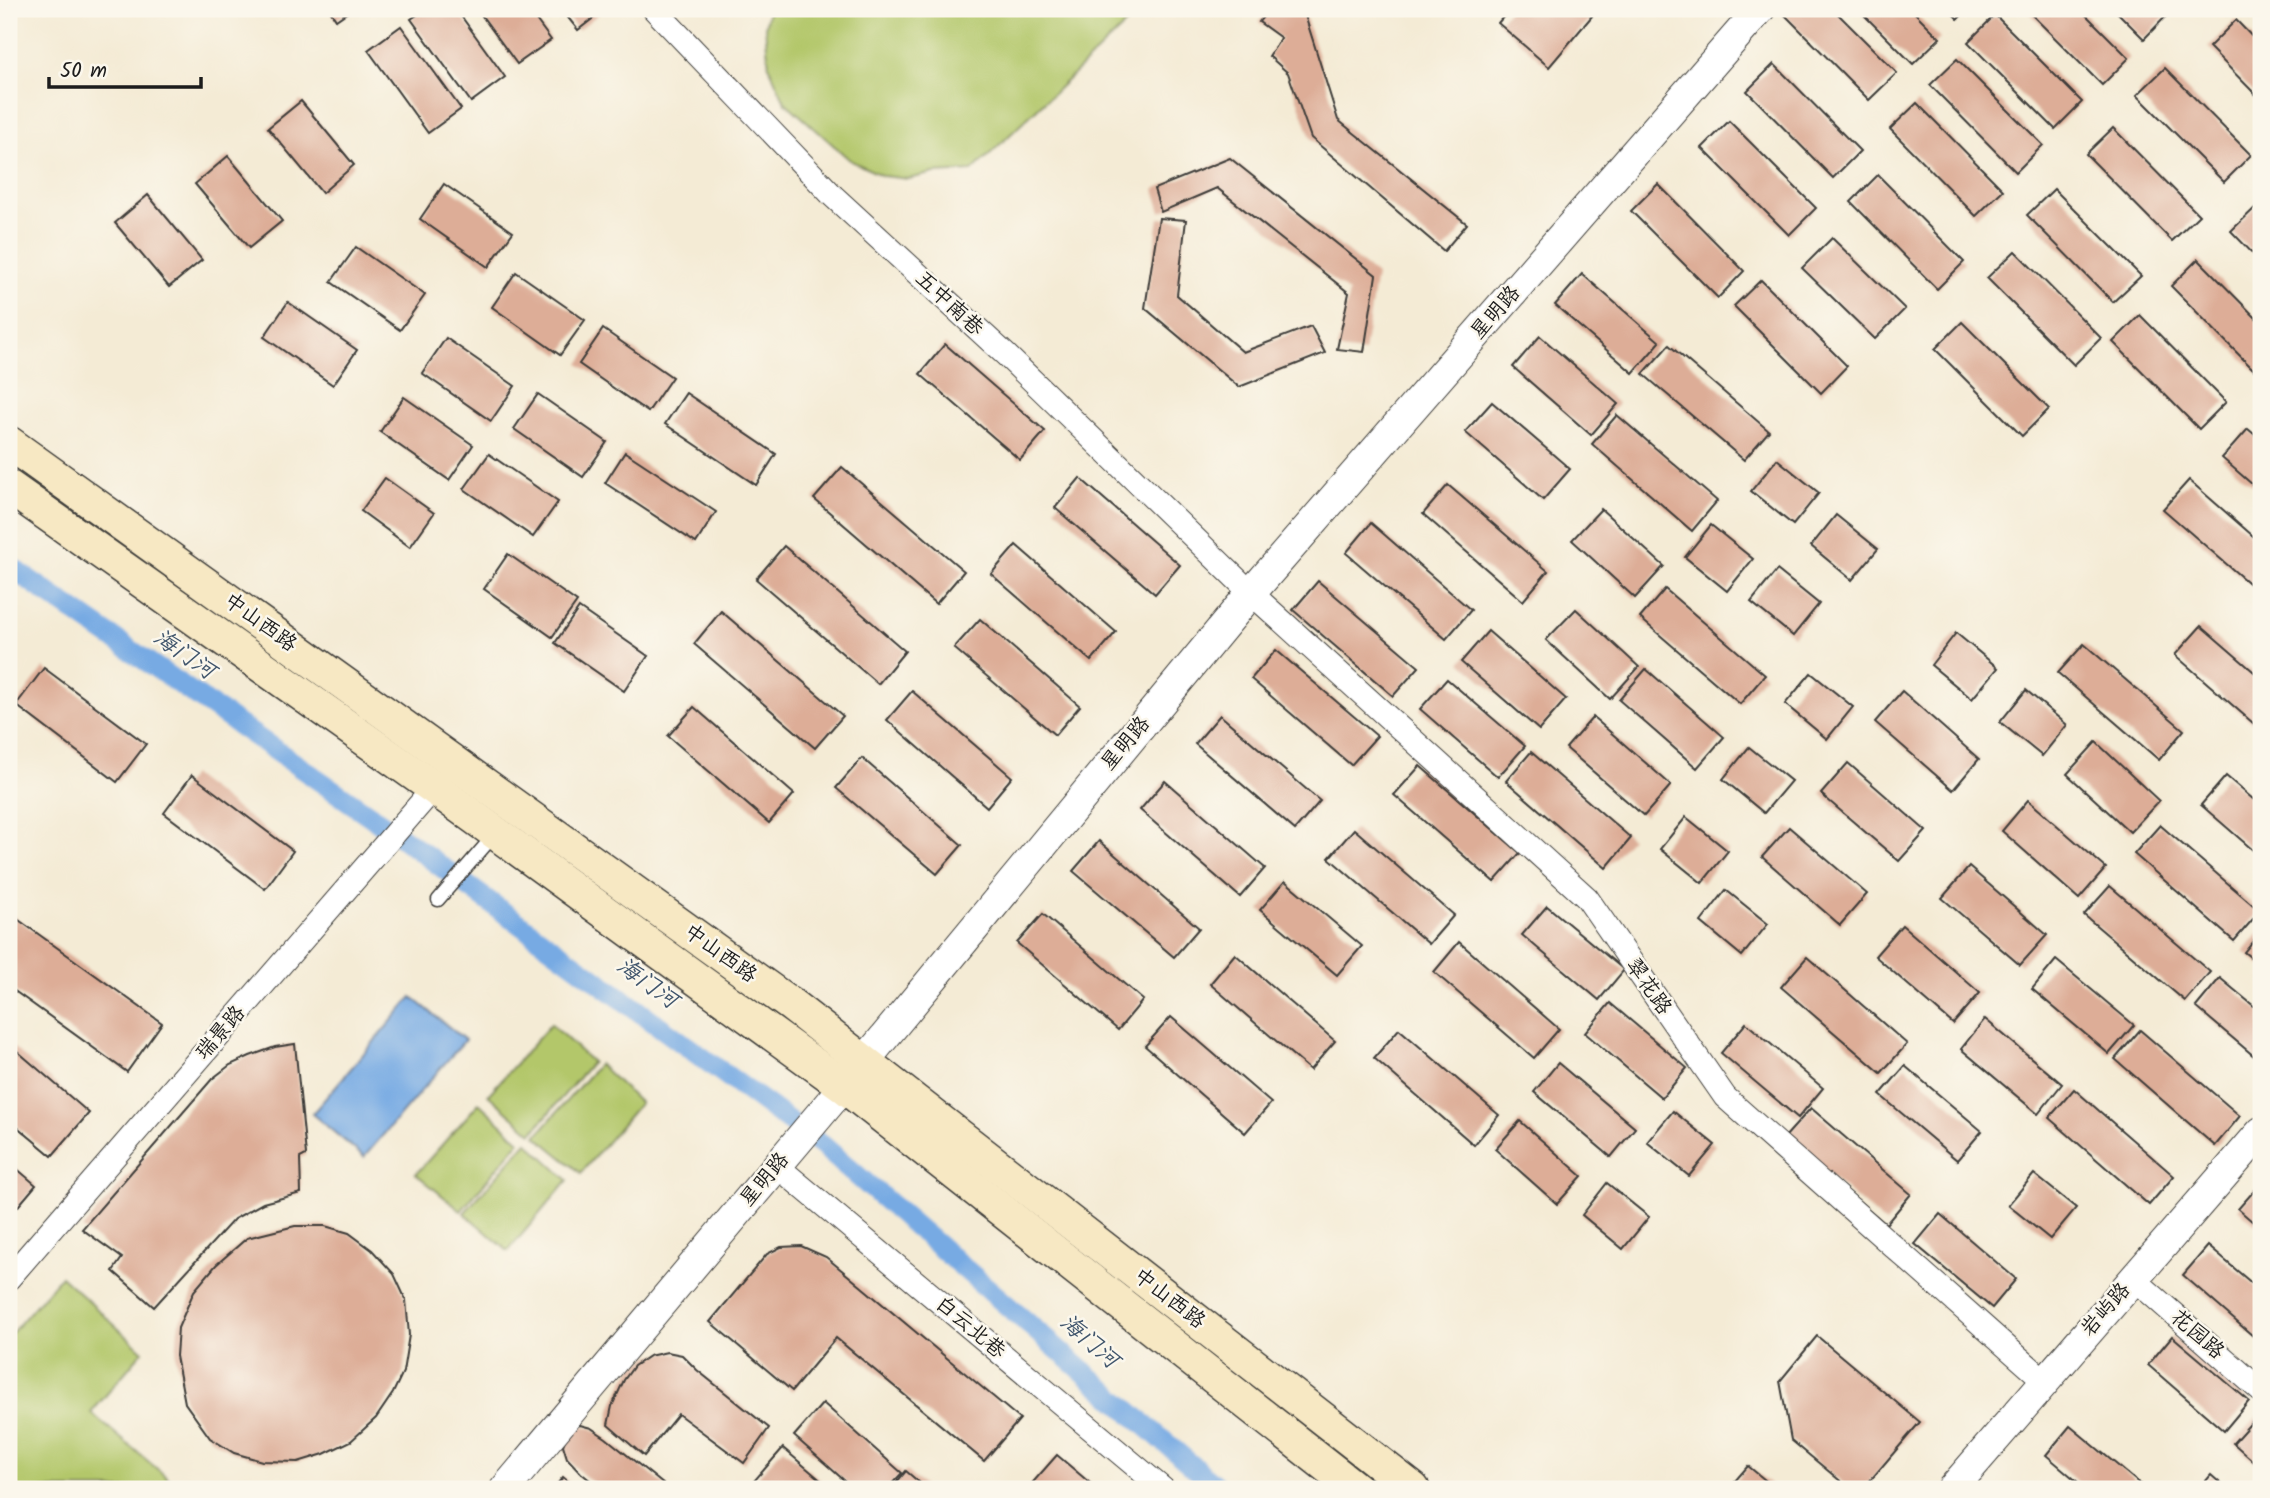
<svg xmlns="http://www.w3.org/2000/svg" width="2270" height="1498" font-family="Kalam,'LXGW WenKai TC',sans-serif">
<style>
.green{fill:#b3c76b;stroke:#687244;stroke-width:2}
.water{fill:#77aae3;stroke:#4a6380;stroke-width:2}
.lines{fill:none;stroke-linecap:round;stroke-linejoin:round}
.canal{stroke:#77aae3;stroke-width:21}
.building{fill:#ddad97}
.service-casing{stroke:#3c3b38;stroke-width:15}
.minor-casing{stroke:#3c3b38;stroke-width:25}
.tertiary-casing{stroke:#3c3b38;stroke-width:32}
.secondary-casing{stroke:#3c3b38;stroke-width:36}
.service{stroke:#fff;stroke-width:12}
.minor{stroke:#fff;stroke-width:23}
.tertiary{stroke:#fff;stroke-width:30}
.secondary{stroke:#f7e8c3;stroke-width:33}
.labels{text-anchor:middle;dominant-baseline:central;stroke-width:5;stroke-linejoin:round;paint-order:stroke}
.street-label{font-size:21px;fill:#1c1c1c;stroke:#fbf7ec}
.water-label{font-size:23px;font-style:italic;fill:#40556c;stroke:#fbf7ec}
</style>
<rect width="100%" height="100%" fill="#fbf7ec"/>
<filter id="ink" filterUnits="userSpaceOnUse"><feTurbulence type="fractalNoise" baseFrequency=".0143" numOctaves="2"/><feDisplacementMap in="SourceGraphic" scale="14" xChannelSelector="R" yChannelSelector="G"/><feConvolveMatrix kernelMatrix="1 2 1 2 8 2 1 2 1" color-interpolation-filters="sRGB"/></filter>
<filter id="wash" filterUnits="userSpaceOnUse"><feTurbulence type="fractalNoise" baseFrequency=".00686" numOctaves="4" result="noise"/><feDisplacementMap in="SourceGraphic" scale="28" xChannelSelector="R" yChannelSelector="G"/><feGaussianBlur stdDeviation="1.57" result="paint"/><feColorMatrix in="noise" values="0 0 0 0 0 0 0 0 0 0 0 0 0 0 0 0 0 1.4 0 .05"/><feComposite in="paint" operator="in"/></filter>
<g filter="url(#wash)">
<rect width="100%" height="100%" fill="#f4ebd5"/>
<!-- green -->
<g class="green">
<polygon points="766,9 1142,9 972,171 934,173 909,179 883,176 851,161 785,102 769,67 765,28 768,11"/>
<polygon points="551,1024 592,1062 532,1133 488,1095"/>
<polygon points="599,1064 640,1103 581,1173 536,1136"/>
<polygon points="479,1103 520,1141 461,1211 416,1174"/>
<polygon points="527,1142 568,1180 508,1251 464,1213"/>
<polygon points="61,1276 143,1351 91,1413 175,1484 170,1489 11,1489 9,1487 9,1336"/>
</g>
<!-- water -->
<polygon class="water" points="412,997 465,1040 364,1157 312,1114"/>
<g class="lines">
<!-- canal -->
<polyline class="canal" points="9,566 398,835 823,1146 1219,1489"/>
</g>
<g id="blocks">
<!-- building -->
<g class="building">
<polygon points="329,9 352,9 336,20"/>
<polygon points="426,9 456,9 505,77 471,102 411,19"/>
<polygon points="477,9 528,9 551,40 517,64"/>
<polygon points="561,9 605,9 578,30"/>
<polygon points="1269,9 1303,9 1338,120 1467,224 1444,251 1311,138 1288,73 1269,56 1281,38 1259,22"/>
<polygon points="1510,9 1584,9 1592,16 1549,67 1498,23"/>
<polygon points="1787,9 1833,9 1897,73 1869,100 1783,13"/>
<polygon points="1858,9 1911,9 1940,38 1913,64"/>
<polygon points="1948,9 1968,9 1958,19"/>
<polygon points="2026,9 2080,9 2129,58 2102,85"/>
<polygon points="2114,9 2167,9 2170,12 2144,39"/>
<polygon points="1995,15 2082,102 2055,129 1968,42"/>
<polygon points="2236,20 2261,46 2261,100 2209,47"/>
<polygon points="401,26 461,109 428,133 368,50"/>
<polygon points="1957,59 2043,145 2016,172 1930,85"/>
<polygon points="1774,64 1860,151 1833,178 1747,91"/>
<polygon points="2165,68 2251,155 2224,182 2137,95"/>
<polygon points="301,101 354,165 322,193 268,128"/>
<polygon points="1917,103 2003,190 1976,216 1890,129"/>
<polygon points="1729,121 1816,208 1789,235 1702,148"/>
<polygon points="2113,128 2199,215 2172,241 2086,154"/>
<polygon points="228,156 282,221 249,248 195,184"/>
<polygon points="1230,158 1376,275 1364,352 1337,349 1349,293 1217,188 1161,212 1154,189"/>
<polygon points="1878,175 1964,262 1937,289 1851,202"/>
<polygon points="444,184 513,232 488,267 420,219"/>
<polygon points="1658,184 1744,271 1718,298 1631,211"/>
<polygon points="2054,189 2141,276 2113,302 2027,215"/>
<polygon points="148,195 202,260 169,287 115,223"/>
<polygon points="2258,205 2261,208 2261,262 2231,231"/>
<polygon points="1159,218 1186,220 1177,295 1243,352 1311,326 1325,353 1239,387 1145,308"/>
<polygon points="1832,238 1905,309 1875,339 1802,268"/>
<polygon points="356,247 425,295 400,330 331,282"/>
<polygon points="2015,251 2101,338 2074,365 1987,278"/>
<polygon points="2198,259 2261,323 2261,369 2257,373 2171,286"/>
<polygon points="516,272 585,320 560,355 492,307"/>
<polygon points="1582,274 1660,342 1633,373 1555,305"/>
<polygon points="1761,280 1847,366 1821,393 1734,306"/>
<polygon points="288,302 357,350 333,385 264,337"/>
<polygon points="2140,315 2226,402 2199,429 2113,342"/>
<polygon points="1962,322 2049,409 2022,436 1935,349"/>
<polygon points="603,329 672,377 648,412 579,364"/>
<polygon points="1540,336 1618,404 1591,435 1513,367"/>
<polygon points="446,338 515,386 491,421 422,373"/>
<polygon points="945,344 1045,431 1020,460 920,374"/>
<polygon points="1669,345 1769,431 1744,460 1643,374"/>
<polygon points="686,393 776,454 756,485 665,424"/>
<polygon points="538,394 607,442 583,477 514,429"/>
<polygon points="404,397 473,445 449,480 380,432"/>
<polygon points="1492,402 1570,469 1543,500 1465,432"/>
<polygon points="1617,415 1717,501 1692,531 1592,444"/>
<polygon points="2248,429 2261,440 2261,492 2222,458"/>
<polygon points="625,452 716,512 696,543 605,483"/>
<polygon points="489,454 558,502 533,537 464,489"/>
<polygon points="1777,459 1819,493 1793,525 1751,491"/>
<polygon points="842,467 964,571 936,604 814,499"/>
<polygon points="385,478 434,513 410,547 361,511"/>
<polygon points="1080,478 1180,565 1155,594 1055,508"/>
<polygon points="2189,480 2261,543 2261,594 2163,509"/>
<polygon points="1448,485 1548,571 1523,601 1423,514"/>
<polygon points="1601,509 1664,566 1635,598 1572,540"/>
<polygon points="1836,515 1878,549 1852,580 1811,546"/>
<polygon points="1371,523 1471,610 1446,639 1346,553"/>
<polygon points="1711,525 1753,559 1727,591 1685,557"/>
<polygon points="1016,545 1116,632 1091,661 991,574"/>
<polygon points="784,546 905,651 878,684 756,579"/>
<polygon points="508,554 577,602 552,637 484,589"/>
<polygon points="1777,570 1819,604 1793,636 1751,602"/>
<polygon points="1318,581 1419,667 1393,696 1293,610"/>
<polygon points="1665,589 1765,675 1740,704 1640,618"/>
<polygon points="579,608 648,656 624,691 555,643"/>
<polygon points="1576,609 1639,667 1610,699 1546,640"/>
<polygon points="721,611 843,716 815,748 694,644"/>
<polygon points="980,619 1080,706 1055,735 954,648"/>
<polygon points="2201,626 2261,678 2261,730 2175,655"/>
<polygon points="1488,631 1566,699 1539,730 1461,662"/>
<polygon points="1956,633 1998,668 1972,699 1931,665"/>
<polygon points="2084,644 2184,730 2159,760 2058,673"/>
<polygon points="1276,650 1377,736 1351,765 1251,679"/>
<polygon points="44,668 146,744 117,782 16,705"/>
<polygon points="1646,669 1724,737 1697,768 1619,700"/>
<polygon points="1811,673 1853,707 1827,739 1785,704"/>
<polygon points="1447,679 1525,746 1498,777 1420,709"/>
<polygon points="2026,690 2067,725 2042,756 2000,722"/>
<polygon points="912,691 1012,777 987,807 887,720"/>
<polygon points="1902,691 1979,759 1953,790 1875,722"/>
<polygon points="694,707 794,794 769,823 668,736"/>
<polygon points="1220,715 1320,801 1295,830 1195,744"/>
<polygon points="1593,717 1671,785 1644,816 1566,748"/>
<polygon points="2096,742 2159,801 2130,832 2067,774"/>
<polygon points="1749,747 1791,781 1764,813 1723,779"/>
<polygon points="1531,752 1631,838 1606,868 1506,781"/>
<polygon points="862,758 962,845 937,874 836,788"/>
<polygon points="1848,763 1926,831 1899,861 1821,794"/>
<polygon points="1420,766 1520,853 1494,882 1394,795"/>
<polygon points="192,775 293,851 265,889 164,813"/>
<polygon points="2226,776 2261,806 2261,857 2201,805"/>
<polygon points="1165,781 1265,868 1240,897 1140,810"/>
<polygon points="2028,800 2106,868 2079,899 2002,831"/>
<polygon points="1686,817 1728,851 1702,883 1660,849"/>
<polygon points="2160,825 2260,911 2234,941 2134,854"/>
<polygon points="1789,827 1867,894 1840,925 1762,857"/>
<polygon points="1354,829 1454,915 1429,944 1329,858"/>
<polygon points="1099,841 1199,928 1174,957 1073,871"/>
<polygon points="1969,867 2047,935 2020,965 1942,898"/>
<polygon points="1285,881 1362,946 1337,975 1260,910"/>
<polygon points="2110,886 2210,972 2185,1001 2084,915"/>
<polygon points="1726,890 1768,924 1742,956 1701,922"/>
<polygon points="1547,906 1624,970 1599,1000 1522,935"/>
<polygon points="9,913 162,1023 127,1072 9,987"/>
<polygon points="1043,914 1143,1000 1118,1030 1017,943"/>
<polygon points="1902,925 1980,993 1953,1024 1875,956"/>
<polygon points="2261,931 2261,966 2244,952"/>
<polygon points="1459,942 1559,1029 1534,1058 1434,972"/>
<polygon points="1235,954 1335,1041 1310,1070 1210,984"/>
<polygon points="1807,957 1907,1044 1881,1073 1781,987"/>
<polygon points="2056,960 2134,1025 2109,1054 2032,989"/>
<polygon points="2220,978 2261,1012 2261,1062 2196,1007"/>
<polygon points="1610,1003 1687,1068 1662,1098 1585,1033"/>
<polygon points="1171,1017 1271,1103 1245,1133 1145,1046"/>
<polygon points="1985,1019 2062,1084 2038,1114 1961,1049"/>
<polygon points="1746,1023 1823,1088 1798,1118 1721,1053"/>
<polygon points="1399,1029 1499,1115 1474,1145 1374,1058"/>
<polygon points="2140,1030 2240,1116 2215,1146 2115,1059"/>
<polygon points="9,1044 89,1113 52,1156 9,1120"/>
<polygon points="295,1044 306,1155 300,1158 301,1193 263,1203 234,1219 154,1307 113,1271 122,1258 82,1229 212,1079 230,1065 250,1056 275,1047"/>
<polygon points="1558,1063 1635,1128 1611,1157 1534,1092"/>
<polygon points="1905,1066 1982,1131 1957,1160 1880,1095"/>
<polygon points="2074,1089 2174,1176 2149,1205 2049,1118"/>
<polygon points="1811,1108 1911,1194 1886,1224 1785,1137"/>
<polygon points="1673,1111 1715,1145 1689,1176 1647,1142"/>
<polygon points="1520,1121 1582,1176 1557,1204 1495,1149"/>
<polygon points="9,1162 36,1185 9,1217"/>
<polygon points="2034,1174 2076,1208 2050,1239 2008,1205"/>
<polygon points="1607,1183 1649,1217 1623,1249 1582,1215"/>
<polygon points="2261,1183 2261,1229 2238,1209"/>
<polygon points="1940,1214 2016,1279 1992,1308 1915,1244"/>
<polygon points="295,1226 325,1226 349,1233 372,1250 394,1274 406,1300 409,1335 403,1372 393,1393 376,1418 351,1441 324,1454 298,1462 262,1461 234,1453 210,1438 185,1403 176,1356 178,1328 194,1291 216,1265 247,1238"/>
<polygon points="801,1246 826,1257 1020,1419 984,1461 836,1338 792,1391 710,1322 767,1254 781,1247"/>
<polygon points="2208,1246 2261,1291 2261,1343 2183,1275"/>
<polygon points="1817,1336 1920,1422 1863,1489 1850,1489 1791,1440 1780,1381"/>
<polygon points="2172,1336 2249,1401 2224,1431 2148,1365"/>
<polygon points="667,1352 682,1355 697,1370 769,1428 744,1463 678,1414 644,1456 608,1425 612,1406 624,1380 634,1366 649,1356"/>
<polygon points="823,1403 902,1473 887,1489 854,1489 794,1436"/>
<polygon points="2258,1415 2261,1418 2261,1468 2233,1443"/>
<polygon points="580,1425 591,1428 606,1438 669,1489 601,1489 581,1473 567,1458 563,1445 568,1433"/>
<polygon points="2070,1426 2146,1489 2086,1489 2046,1455"/>
<polygon points="783,1448 831,1489 764,1489 754,1481"/>
<polygon points="1057,1455 1097,1489 1027,1489"/>
<polygon points="1748,1466 1776,1489 1728,1489"/>
<polygon points="906,1471 927,1489 891,1489"/>
<polygon points="2211,1475 2227,1489 2199,1489"/>
<polygon points="563,1477 577,1489 553,1489"/>
</g>
</g>
</g>
<g filter="url(#ink)">
<use href="#blocks" fill-opacity="0" stroke="#3c3b38" stroke-width="2"/>
<g class="lines">
<defs>
<polyline id="service" points="438,900 495,834"/>
<g id="minor">
<polyline points="654,9 833,196 1006,355 1251,593 1587,898 1725,1097 2045,1381"/>
<polyline points="777,1166 1163,1489"/>
<polyline points="9,1278 434,788"/>
<polyline points="2133,1278 2261,1391"/>
</g>
<g id="tertiary">
<polyline points="505,1489 844,1086 1251,593 1760,9"/>
<polyline points="1952,1489 2261,1132"/>
</g>
<g id="secondary">
<polyline points="9,443 790,1004 1413,1489"/>
<polyline points="9,487 434,788 844,1086 1356,1489"/>
</g>
</defs>
<!-- service casing -->
<use href="#service" class="service-casing"/>
<!-- minor casing -->
<use href="#minor" class="minor-casing"/>
<!-- tertiary casing -->
<use href="#tertiary" class="tertiary-casing"/>
<!-- secondary casing -->
<use href="#secondary" class="secondary-casing"/>
<!-- service -->
<use href="#service" class="service"/>
<!-- minor -->
<use href="#minor" class="minor"/>
<!-- tertiary -->
<use href="#tertiary" class="tertiary"/>
<!-- secondary -->
<use href="#secondary" class="secondary"/>
</g>
</g>
<g class="labels">
<!-- street labels -->
<g class="street-label">
<text transform="translate(949 304) rotate(43)">五中南巷</text>
<text transform="translate(1496 313) rotate(-49)">星明路</text>
<text transform="translate(260 623) rotate(36)">中山西路</text>
<text transform="translate(1126 744) rotate(-50)">星明路</text>
<text transform="translate(720 954) rotate(36)">中山西路</text>
<text transform="translate(1648 987) rotate(55)">翠花路</text>
<text transform="translate(221 1033) rotate(-49)">瑞景路</text>
<text transform="translate(765 1180) rotate(-50)">星明路</text>
<text transform="translate(1169 1299) rotate(38)">中山西路</text>
<text transform="translate(2106 1310) rotate(-49)">岩屿路</text>
<text transform="translate(970 1328) rotate(40)">白云北巷</text>
<text transform="translate(2197 1335) rotate(41)">花园路</text>
</g>
<!-- water labels -->
<g class="water-label">
<text transform="translate(184 655) rotate(35)">海门河</text>
<text transform="translate(647 984) rotate(36)">海门河</text>
<text transform="translate(1089 1342) rotate(41)">海门河</text>
</g>
</g>
<!-- margin -->
<rect width="2270" height="1498" fill="none" stroke="#fbf7ec" stroke-width="35"/>
<!-- scale -->
<path d="M49 77v10h152v-10" fill="none" stroke="#1c1c1c" stroke-width="3.5"/>
<text x="60" y="77" font-size="21" fill="#1c1c1c" stroke="#fbf7ec" stroke-width="5" paint-order="stroke">50 m</text>
</svg>
